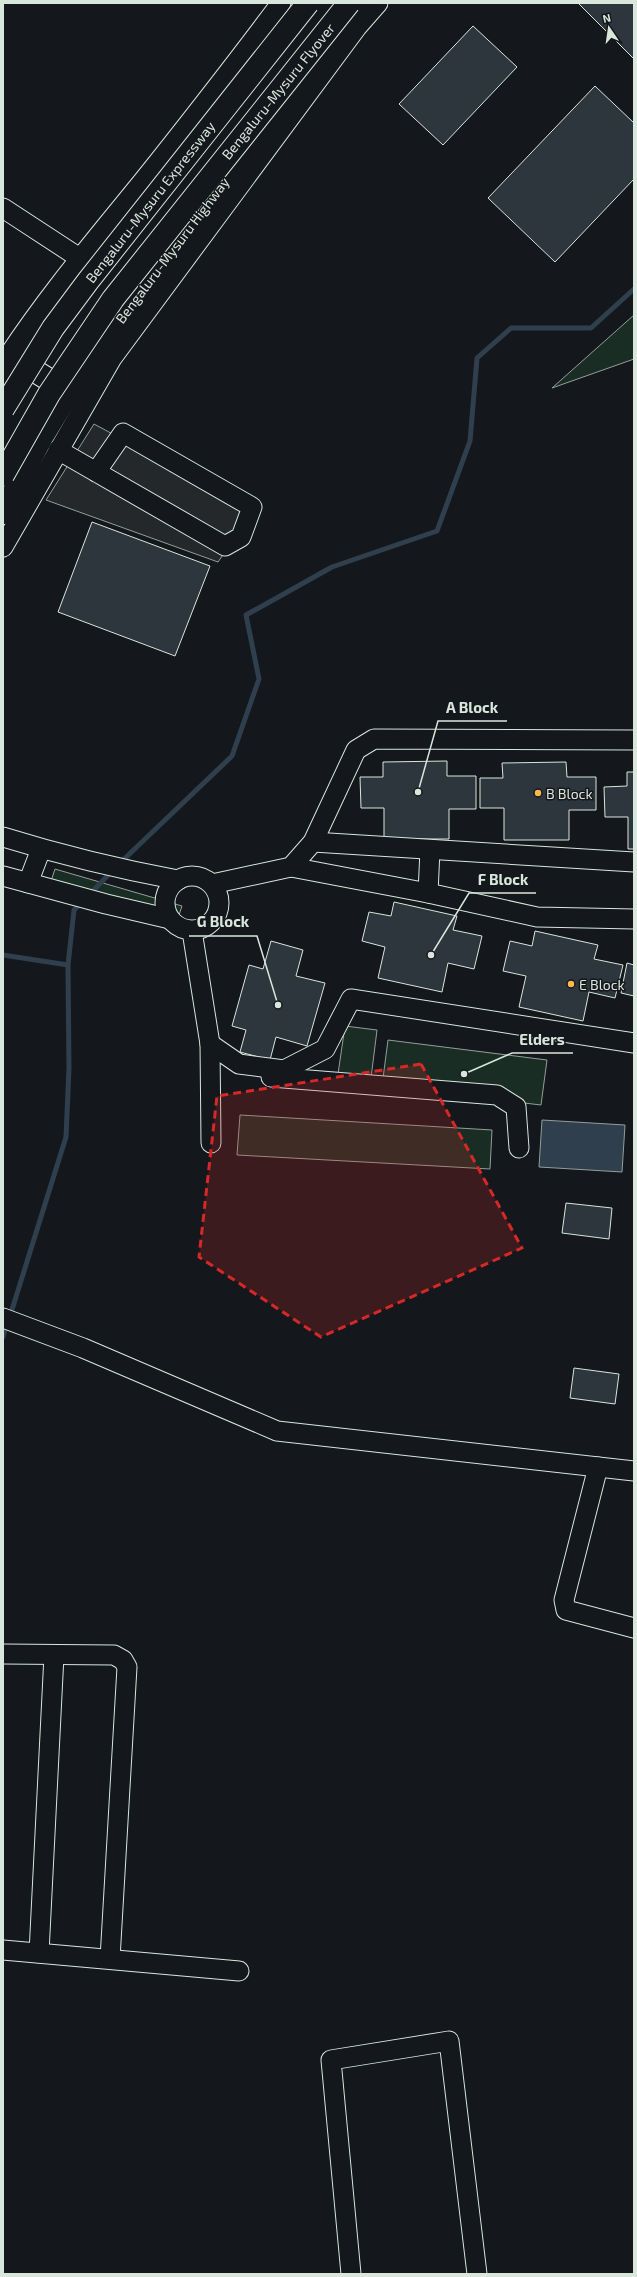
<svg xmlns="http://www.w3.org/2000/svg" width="637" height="2277" font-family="'Exo 2',sans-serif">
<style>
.green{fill:#1a2d24;stroke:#939e99}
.parking{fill:#24282b;stroke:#939e99}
.water{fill:#2f3f4d;stroke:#939e99}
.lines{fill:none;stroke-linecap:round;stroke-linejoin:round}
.stream{stroke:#2f3f4d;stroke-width:5}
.building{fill:#2c363c;stroke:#d8e6dc}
.minor-casing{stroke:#d8e6dc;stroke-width:21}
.highway-casing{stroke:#d8e6dc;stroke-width:24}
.minor{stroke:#14181c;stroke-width:19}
.highway{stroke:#14181c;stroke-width:22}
.highway-bridge-casing{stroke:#d8e6dc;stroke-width:24;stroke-linecap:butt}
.highway-bridge{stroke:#14181c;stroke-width:22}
.marked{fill:#d62828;fill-opacity:0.2;stroke:#d62828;stroke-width:3;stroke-dasharray:8 5;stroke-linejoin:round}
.poi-dot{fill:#ffb74d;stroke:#14181c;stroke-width:1.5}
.labels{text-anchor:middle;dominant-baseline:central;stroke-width:3;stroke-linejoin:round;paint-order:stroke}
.street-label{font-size:14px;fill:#d8e6dc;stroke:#14181c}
.poi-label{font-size:14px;fill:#d8e6dc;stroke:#14181c;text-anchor:start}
.leader{fill:none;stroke:#d8e6dc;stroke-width:1.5}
.callout-dot{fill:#d8e6dc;stroke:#14181c;stroke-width:1.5}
.callout-label{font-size:15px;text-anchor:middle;font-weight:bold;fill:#d8e6dc;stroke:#14181c;stroke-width:3;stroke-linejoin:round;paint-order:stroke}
</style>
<rect width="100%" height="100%" fill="#14181c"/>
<!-- green -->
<g class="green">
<polygon points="634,315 634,359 552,388"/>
<polygon points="55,869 182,906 178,918 51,881"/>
<polygon points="345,1026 377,1030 371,1078 338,1074"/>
<polygon points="388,1040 547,1060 541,1105 382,1086"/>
<polygon points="240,1115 492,1130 490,1169 237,1155"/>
</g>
<!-- parking -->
<polygon class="parking" points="94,424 254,510 218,562 46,500"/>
<!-- water -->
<polygon class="water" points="542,1120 625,1125 622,1172 539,1167"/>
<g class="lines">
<!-- stream -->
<g class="stream">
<polyline points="120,863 232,756 259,679 246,615 332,567 437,531 470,441 477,358 511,328 591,328 634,289"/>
<polyline points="89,895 113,870"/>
<polyline points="3,955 68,965"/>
<polyline points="10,1316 66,1137 69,1068 68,965 74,910 82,902"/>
<polyline points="3,1337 7,1323"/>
</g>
</g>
<!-- building -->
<g class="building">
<polygon points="578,3 634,3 634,59"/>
<polygon points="473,26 517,67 443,145 399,104"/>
<polygon points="595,86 634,123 634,179 555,262 488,198"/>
<polygon points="92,522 210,566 175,656 58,612"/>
<polygon points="447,761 447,776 476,776 476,809 449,809 449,839 384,839 384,808 361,808 360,777 383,777 383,762"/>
<polygon points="566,762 567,777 596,777 596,810 569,810 569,840 504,840 504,808 480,808 480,778 503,778 502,763"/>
<polygon points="627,772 634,772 634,849 628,849 628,817 605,817 604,787 627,786"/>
<polygon points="394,902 457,916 453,930 482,936 474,969 448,963 442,992 378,978 385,947 362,941 369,912 391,916"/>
<polygon points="535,931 598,945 594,959 623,965 615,998 589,992 583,1021 519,1007 526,976 503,971 510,941 532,946"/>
<polygon points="271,941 303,950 296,976 325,983 307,1046 276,1037 270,1060 240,1052 246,1030 232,1026 249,965 263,969"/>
<polygon points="627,963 634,965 634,996 621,993"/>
<polygon points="566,1203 612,1208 609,1239 562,1233"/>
<polygon points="574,1368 619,1374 615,1404 570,1398"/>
</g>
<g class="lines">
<defs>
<g id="minor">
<polyline points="3,208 81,259"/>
<path d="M3 364C45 299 95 240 143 181 190 122 236 63 281 3"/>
<polyline points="58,450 225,546 241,537 252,507 123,433 96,472"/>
<polyline points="3,547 112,358 357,27 378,3"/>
<path d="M3 837C61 855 119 869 178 880"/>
<polyline points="313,842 634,862"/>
<polyline points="291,867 428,893 537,917 634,919"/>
<circle cx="192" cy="903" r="27"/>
<polyline points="3,876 106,904 170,919"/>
<polyline points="28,883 41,849"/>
<polyline points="212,884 291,867 313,842 356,750 374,739 634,740"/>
<polyline points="428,893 430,850"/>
<polyline points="192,931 210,1044 211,1143"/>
<polyline points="210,1044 239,1064 284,1070 325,1049 351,999 634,1043"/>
<polyline points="271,1077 497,1095 516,1107 519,1148"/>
<polyline points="3,1318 83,1348 277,1431 634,1471"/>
<polyline points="598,1467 564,1600 566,1610 634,1628"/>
<polyline points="3,1654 114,1655 123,1660 127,1667 110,1959"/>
<polyline points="3,1950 239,1971"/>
<polyline points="39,1953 54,1655"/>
<polyline points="351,2274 331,2060 449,2041 477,2274"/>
</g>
<g id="highway">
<polyline points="19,361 70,393"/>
<polyline points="3,387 47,317 75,281"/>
<polyline points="3,513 42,437 90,359 286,101 365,3"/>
</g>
</defs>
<!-- minor casing -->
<use href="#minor" class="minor-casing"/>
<!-- highway casing -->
<use href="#highway" class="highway-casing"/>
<!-- minor -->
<use href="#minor" class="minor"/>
<!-- highway -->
<use href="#highway" class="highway"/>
<defs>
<g id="highway-bridge">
<polyline points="3,409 53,328 88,281 308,3"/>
<polyline points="3,475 49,394 113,299 349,3"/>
</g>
</defs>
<!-- highway-bridge casing -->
<use href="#highway-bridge" class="highway-bridge-casing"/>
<!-- highway-bridge -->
<use href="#highway-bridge" class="highway-bridge"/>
</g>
<!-- marked area -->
<path class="marked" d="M421 1064 522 1248 321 1337 199 1257 217 1096Z"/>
<!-- markers -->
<g class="poi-dot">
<circle cx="538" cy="793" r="4"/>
<circle cx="571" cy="984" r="4"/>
</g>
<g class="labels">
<!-- street labels -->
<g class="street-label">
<text transform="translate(278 91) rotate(-51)">Bengaluru-Mysuru Flyover</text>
<text transform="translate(150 202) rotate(-52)">Bengaluru-Mysuru Expressway</text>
<text transform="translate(172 250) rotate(-53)">Bengaluru-Mysuru Highway</text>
</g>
<!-- poi labels -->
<g class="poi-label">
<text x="546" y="793">B Block</text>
<text x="579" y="984">E Block</text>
</g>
</g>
<!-- callouts -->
<path class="leader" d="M418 792L438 721H507M431 955L469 893H536M278 1005L257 936H189M464 1074L512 1053H573"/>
<g class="callout-dot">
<circle cx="418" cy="792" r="4"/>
<circle cx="431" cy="955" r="4"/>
<circle cx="278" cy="1005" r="4"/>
<circle cx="464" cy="1074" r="4"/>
</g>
<g class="callout-label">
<text x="472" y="713">A Block</text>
<text x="503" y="885">F Block</text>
<text x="223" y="927">G Block</text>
<text x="542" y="1045">Elders</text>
</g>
<!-- border -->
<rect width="637" height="2277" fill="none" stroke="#d8e6dc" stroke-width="8"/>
<!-- north arrow -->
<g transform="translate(609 28) rotate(347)" stroke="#14181c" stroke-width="3" paint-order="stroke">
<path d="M0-3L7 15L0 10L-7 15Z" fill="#d8e6dc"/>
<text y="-6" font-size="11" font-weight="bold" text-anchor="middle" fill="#d8e6dc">N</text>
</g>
</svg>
